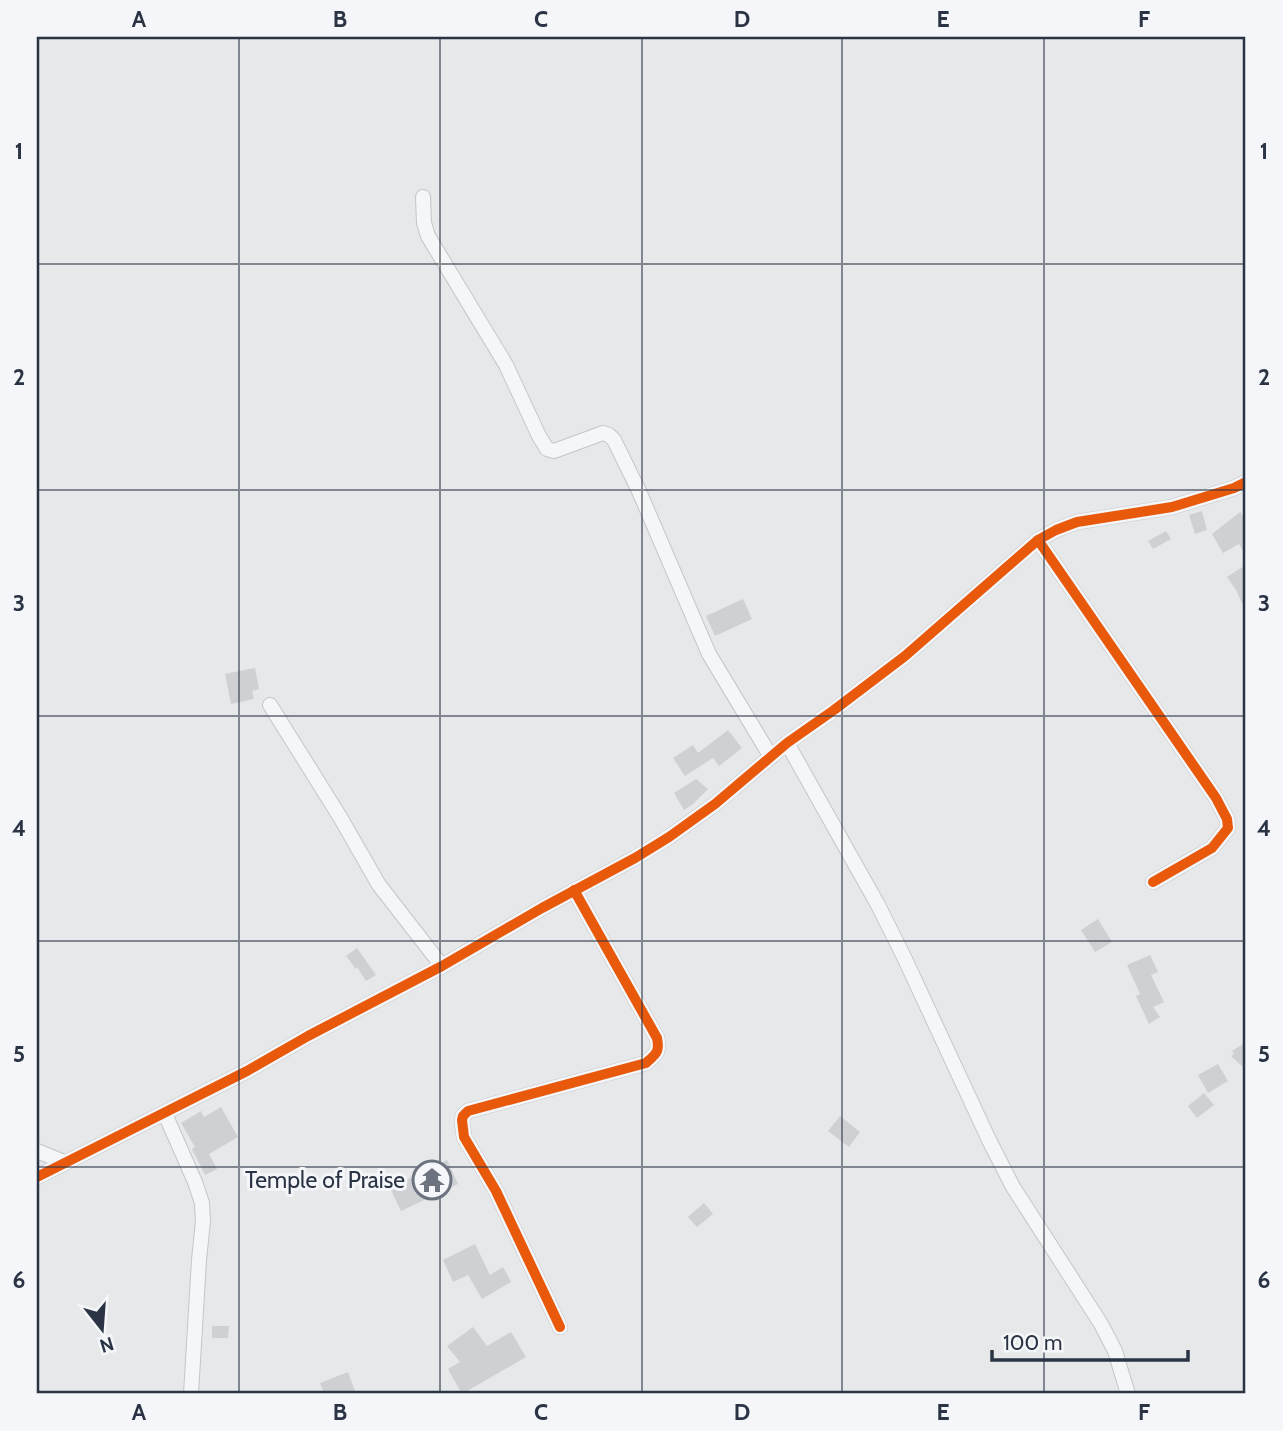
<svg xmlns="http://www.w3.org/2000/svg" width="1283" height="1431" font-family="Cabin,sans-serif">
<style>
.building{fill:#ced0d3}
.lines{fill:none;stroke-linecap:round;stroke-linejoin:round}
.minor-casing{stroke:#c4c6c8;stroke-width:16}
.minor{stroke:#f5f6f7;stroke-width:14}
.cycleway-casing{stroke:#f4f6f9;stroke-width:15}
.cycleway{stroke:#e8590c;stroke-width:10}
.grid{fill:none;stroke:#2b3445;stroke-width:2;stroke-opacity:0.55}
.labels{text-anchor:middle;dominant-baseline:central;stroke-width:6;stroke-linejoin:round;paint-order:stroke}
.poi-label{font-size:23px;fill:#2b3445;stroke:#f4f6f9;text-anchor:end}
.neatline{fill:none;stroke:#2b3445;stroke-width:2.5}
.grid-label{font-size:23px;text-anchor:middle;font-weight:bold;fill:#2b3445}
</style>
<rect width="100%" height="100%" fill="#e6e8ea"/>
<!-- building -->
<g class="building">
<polygon points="1202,511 1207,530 1195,534 1189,515"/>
<polygon points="1240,512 1246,520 1246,555 1239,544 1223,553 1212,534"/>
<polygon points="1166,531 1171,539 1153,549 1148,541"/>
<polygon points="1242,567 1246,573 1246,612 1236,590 1227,577"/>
<polygon points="743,599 752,619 715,636 706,616"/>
<polygon points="255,668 259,689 252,691 254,699 231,704 225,674"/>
<polygon points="728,730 742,748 719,766 713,758 685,776 673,758 693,745 698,753"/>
<polygon points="696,779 708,789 693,804 684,810 674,793"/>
<polygon points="1098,919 1112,942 1095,952 1081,930"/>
<polygon points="357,948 376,975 366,981 357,967 356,969 346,956"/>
<polygon points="1150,955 1158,972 1151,975 1164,1002 1153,1007 1160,1017 1149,1024 1136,996 1140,994 1127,965"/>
<polygon points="1246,1042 1246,1070 1231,1056 1234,1054 1232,1051"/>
<polygon points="1218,1064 1228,1081 1208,1093 1198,1075"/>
<polygon points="1204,1093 1214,1105 1197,1118 1188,1106"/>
<polygon points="221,1107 238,1137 209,1154 217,1169 205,1175 192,1149 195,1147 181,1123 201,1111 204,1117"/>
<polygon points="840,1116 860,1132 849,1147 828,1131"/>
<polygon points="447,1160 458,1184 401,1211 390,1188"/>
<polygon points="704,1203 713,1214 697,1227 688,1217"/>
<polygon points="475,1244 490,1275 503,1267 511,1282 482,1299 468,1275 453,1282 443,1260"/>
<polygon points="212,1326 229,1326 228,1338 212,1338"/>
<polygon points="473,1327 487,1346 511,1332 526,1357 462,1394 448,1369 460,1362 447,1346"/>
<polygon points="348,1372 356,1394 324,1394 320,1383"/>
</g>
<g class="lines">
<defs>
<g id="minor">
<polyline points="423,197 424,223 428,236 506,365 539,436 547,449 554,451 603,433 609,435 614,440 639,491 709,654 771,757"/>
<polyline points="1038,540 1216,798 1227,819 1228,828 1212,848 1153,882"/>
<polyline points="270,705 340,817 379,885 442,966"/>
<polyline points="787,743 878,905 904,957 989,1140 1013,1187 1101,1324 1115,1351 1128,1394"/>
<polyline points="165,1114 195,1182 202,1203 203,1221 199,1260 191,1394"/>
<polyline points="37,1151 64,1162"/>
<polyline points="37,1177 247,1071 308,1036 442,966 542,908 635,858 669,837 715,804 787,743 834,710 905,656 1038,540 1056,530 1077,522 1172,507 1234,488 1246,482"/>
<path d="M560 1327 496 1191 464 1137 462 1120 463 1116 468 1111 646 1063C656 1054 660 1052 657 1038L574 890"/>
</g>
</defs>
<!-- minor casing -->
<use href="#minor" class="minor-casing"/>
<!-- minor -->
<use href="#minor" class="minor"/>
<defs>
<g id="cycleway">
<polyline points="1038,540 1216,798 1227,819 1228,828 1212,848 1153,882"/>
<polyline points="37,1177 247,1071 308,1036 442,966 542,908 635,858 669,837 715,804 787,743 834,710 905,656 1038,540 1056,530 1077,522 1172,507 1234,488 1246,482"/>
<path d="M560 1327 496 1191 464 1137 462 1120 463 1116 468 1111 646 1063C656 1054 660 1052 657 1038L574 890"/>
</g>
</defs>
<!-- cycleway casing -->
<use href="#cycleway" class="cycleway-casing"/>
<!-- cycleway -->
<use href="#cycleway" class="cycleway"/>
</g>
<!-- grid -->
<path class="grid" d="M239 37V1394M440 37V1394M642 37V1394M842 37V1394M1044 37V1394M37 264H1246M37 490H1246M37 716H1246M37 941H1246M37 1167H1246"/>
<!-- icons -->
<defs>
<symbol id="temple-ring" viewBox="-11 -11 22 22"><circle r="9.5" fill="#f4f6f9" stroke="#6c737f" stroke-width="1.5"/><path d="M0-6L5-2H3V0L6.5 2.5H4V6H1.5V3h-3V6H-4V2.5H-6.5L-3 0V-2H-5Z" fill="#6c737f"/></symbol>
</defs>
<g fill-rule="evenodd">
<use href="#temple-ring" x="410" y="1158" width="44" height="44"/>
</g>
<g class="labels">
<!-- poi labels -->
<g class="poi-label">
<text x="405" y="1180">Temple of Praise</text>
</g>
</g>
<!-- border -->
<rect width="1283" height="1431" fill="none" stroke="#f4f6f9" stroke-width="77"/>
<!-- north arrow -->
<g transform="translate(102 1329) rotate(163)" stroke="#f4f6f9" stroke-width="5" paint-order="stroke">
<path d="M0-5L12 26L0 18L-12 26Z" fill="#2b3445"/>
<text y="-10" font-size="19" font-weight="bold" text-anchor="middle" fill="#2b3445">N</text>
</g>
<!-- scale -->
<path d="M992 1350v10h196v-10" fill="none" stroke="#2b3445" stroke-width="3.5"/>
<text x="1003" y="1350" font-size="21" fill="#2b3445" stroke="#f4f6f9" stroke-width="5" paint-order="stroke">100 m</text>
<rect x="38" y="38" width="1206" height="1354" class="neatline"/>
<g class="grid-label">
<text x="139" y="27">A</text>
<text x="340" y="27">B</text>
<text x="541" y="27">C</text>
<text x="742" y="27">D</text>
<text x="943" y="27">E</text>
<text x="1144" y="27">F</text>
<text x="19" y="159">1</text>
<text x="1264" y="159">1</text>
<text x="19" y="385">2</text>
<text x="1264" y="385">2</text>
<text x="19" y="611">3</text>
<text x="1264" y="611">3</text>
<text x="19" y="836">4</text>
<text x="1264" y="836">4</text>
<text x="19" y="1062">5</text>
<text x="1264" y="1062">5</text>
<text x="19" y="1288">6</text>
<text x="1264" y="1288">6</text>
<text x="139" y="1420">A</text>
<text x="340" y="1420">B</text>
<text x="541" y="1420">C</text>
<text x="742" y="1420">D</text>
<text x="943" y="1420">E</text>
<text x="1144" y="1420">F</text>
</g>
</svg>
